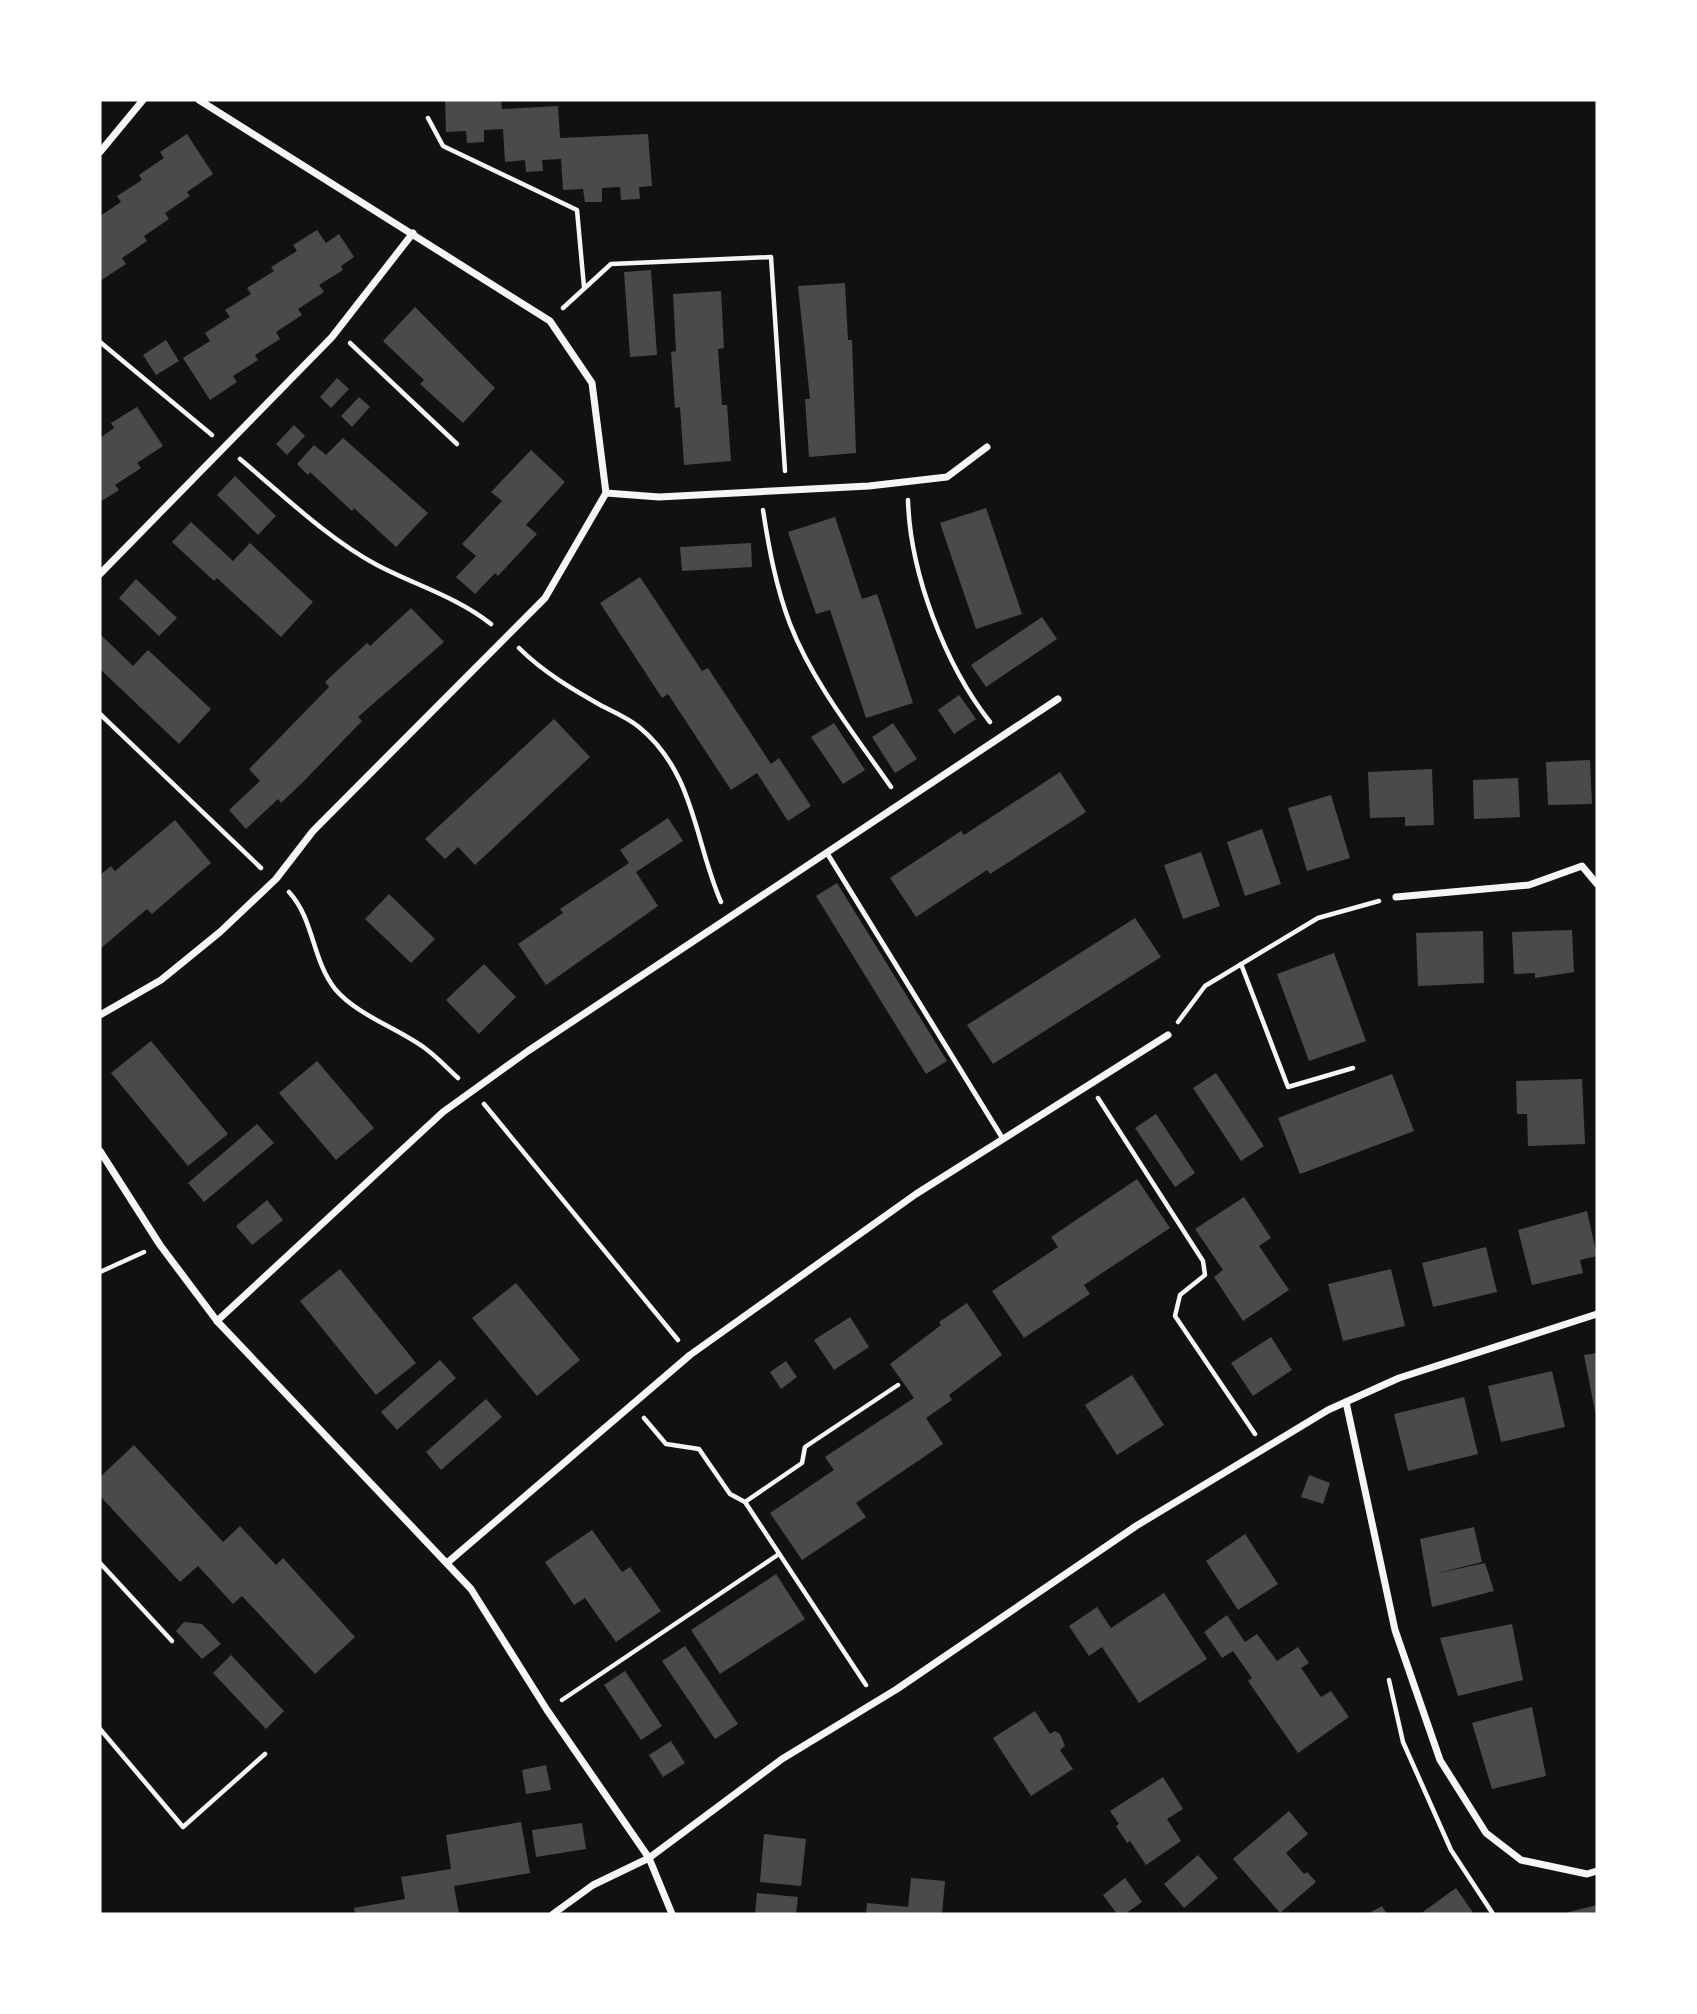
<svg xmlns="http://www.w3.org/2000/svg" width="1697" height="2014" font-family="Commissioner,sans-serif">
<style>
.building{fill:#4a4a4a}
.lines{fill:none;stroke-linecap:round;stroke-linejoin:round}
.path{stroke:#f5f5f5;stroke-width:4.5}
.service{stroke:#f5f5f5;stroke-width:5}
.minor{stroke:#f5f5f5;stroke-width:7}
</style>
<rect width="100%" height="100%" fill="#111"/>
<!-- building -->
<g class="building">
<polygon points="445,100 501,100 502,109 558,106 560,138 648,134 652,186 639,187 640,199 621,200 620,187 602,188 602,202 585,202 583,189 563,190 561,159 542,160 543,171 526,172 525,160 505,162 503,129 484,130 484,142 467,143 466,131 446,132"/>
<polygon points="187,134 213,174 187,192 190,196 165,213 169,219 144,236 147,241 122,258 126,264 100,281 100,216 121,202 117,196 142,180 139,175 164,158 160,152"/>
<polygon points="317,230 326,243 339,234 354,257 341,266 343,270 319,285 324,292 298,309 302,315 276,332 280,339 255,355 258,360 233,376 237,382 210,400 183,358 210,341 205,333 230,317 225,310 251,294 247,288 274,271 271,267 297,251 293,245"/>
<polygon points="651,270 657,355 630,357 624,272"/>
<polygon points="845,283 848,340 852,340 856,453 809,457 805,399 810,399 798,286"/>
<polygon points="721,291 724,348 718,349 722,405 727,405 731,461 684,465 680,407 675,408 671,352 676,351 673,294"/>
<polygon points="415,307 495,388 463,423 420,384 424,380 383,341"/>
<polygon points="166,340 179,361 156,375 143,355"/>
<polygon points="337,378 349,389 331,408 320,397"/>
<polygon points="359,397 370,407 352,427 341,416"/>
<polygon points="137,407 163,446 137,463 141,468 115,485 119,490 100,502 100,438 114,428 111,423"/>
<polygon points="294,425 305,436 287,455 276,444"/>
<polygon points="343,438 428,513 396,547 354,508 352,511 310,472 308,475 297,464 314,445 326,455"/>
<polygon points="531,450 565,482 526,525 537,534 498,576 495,573 475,594 456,577 476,556 462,544 502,501 491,492"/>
<polygon points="235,476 276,516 258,535 217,495"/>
<polygon points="986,508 1022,614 976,629 940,523"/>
<polygon points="835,517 862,599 877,594 913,703 866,718 830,610 816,614 788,532"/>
<polygon points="191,522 233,561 250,543 313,602 281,637 217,578 214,581 172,542"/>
<polygon points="751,543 752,567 682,571 680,547"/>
<polygon points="640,577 702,671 708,668 771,764 779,758 811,806 788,821 757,773 731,790 668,694 662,698 600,603"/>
<polygon points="136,579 177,618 159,636 119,598"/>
<polygon points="411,608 444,642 358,717 362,721 303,782 281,803 278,799 246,829 229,810 260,781 249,769 329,687 325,682 367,643 370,646"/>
<polygon points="1042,617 1057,639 986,687 971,665"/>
<polygon points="100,634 133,666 148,650 211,709 179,744 100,669"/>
<polygon points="959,695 976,719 954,734 938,710"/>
<polygon points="554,719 590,757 475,865 458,847 445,859 425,839"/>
<polygon points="834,723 865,770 843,784 811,737"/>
<polygon points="893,723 917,759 895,773 872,737"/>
<polygon points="1590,760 1592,804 1548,805 1546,762"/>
<polygon points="1432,769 1434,825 1405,826 1405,817 1370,818 1368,772"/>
<polygon points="1060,772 1086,812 990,874 987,870 916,917 890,878 961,831 964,835"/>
<polygon points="1518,778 1520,817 1474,819 1473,780"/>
<polygon points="1331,795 1350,858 1307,871 1288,808"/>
<polygon points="668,818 683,841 636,872 658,906 546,985 518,944 563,913 560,909 629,863 620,850"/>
<polygon points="175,820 211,863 152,914 147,909 100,949 100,875 111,866 115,871"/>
<polygon points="1262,829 1281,884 1245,896 1227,842"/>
<polygon points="1201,852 1220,906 1183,919 1164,865"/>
<polygon points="837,883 947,1061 926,1074 816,896"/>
<polygon points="389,894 435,939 411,963 365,919"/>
<polygon points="1135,918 1161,957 993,1064 967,1025"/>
<polygon points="1572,930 1574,972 1535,978 1535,973 1514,974 1512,932"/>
<polygon points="1483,931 1484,983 1418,986 1416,933"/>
<polygon points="1334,953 1366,1041 1309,1061 1277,974"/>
<polygon points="484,964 516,997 479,1034 446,1000"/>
<polygon points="151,1041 228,1134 188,1166 111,1073"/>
<polygon points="317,1061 374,1128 336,1160 279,1093"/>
<polygon points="1216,1073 1264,1146 1241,1161 1193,1088"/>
<polygon points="1392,1074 1414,1131 1300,1174 1278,1118"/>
<polygon points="1582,1079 1585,1144 1528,1146 1527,1114 1517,1114 1516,1081"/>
<polygon points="1156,1114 1195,1173 1175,1187 1135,1128"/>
<polygon points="257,1124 274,1143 204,1202 188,1183"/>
<polygon points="1137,1179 1170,1228 1084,1285 1090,1294 1024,1338 992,1291 1058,1247 1051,1237"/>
<polygon points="1244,1197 1271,1238 1259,1246 1289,1290 1243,1321 1214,1277 1223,1270 1195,1229"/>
<polygon points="267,1200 283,1220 252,1245 236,1226"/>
<polygon points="1587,1211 1597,1256 1580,1260 1583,1273 1532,1285 1518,1230"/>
<polygon points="1486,1247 1497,1292 1433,1307 1422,1263"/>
<polygon points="340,1269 416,1363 376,1395 300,1301"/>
<polygon points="1391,1269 1405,1326 1343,1341 1328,1284"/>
<polygon points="516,1283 580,1360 537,1396 472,1318"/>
<polygon points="967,1303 1002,1355 949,1395 952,1400 926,1418 943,1444 856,1503 866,1517 802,1560 770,1513 834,1470 825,1457 914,1398 890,1364 941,1325 939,1322"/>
<polygon points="850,1317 869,1347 834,1370 814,1340"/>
<polygon points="1271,1337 1292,1370 1253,1396 1231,1363"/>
<polygon points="1597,1353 1597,1416 1596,1416 1584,1355"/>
<polygon points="440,1360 456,1378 397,1430 381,1412"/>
<polygon points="786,1361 797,1377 781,1389 770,1372"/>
<polygon points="1552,1371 1565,1427 1501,1442 1488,1386"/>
<polygon points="1132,1375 1164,1425 1117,1455 1085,1405"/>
<polygon points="1464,1397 1478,1454 1408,1471 1394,1414"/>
<polygon points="486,1399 502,1417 441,1470 426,1452"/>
<polygon points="134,1445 223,1542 240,1526 276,1565 283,1558 355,1637 315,1674 242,1596 233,1604 198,1566 180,1582 100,1496 100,1477"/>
<polygon points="1309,1475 1330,1483 1323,1504 1301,1497"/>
<polygon points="1474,1527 1482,1562 1434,1574 1485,1563 1494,1591 1432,1607 1420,1539"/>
<polygon points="592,1530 622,1572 630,1567 661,1611 616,1642 585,1598 574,1605 545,1562"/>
<polygon points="1245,1534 1278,1584 1238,1610 1206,1561"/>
<polygon points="776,1574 805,1619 720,1674 691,1630"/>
<polygon points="1164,1593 1207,1659 1139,1703 1102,1647 1089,1656 1069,1626 1097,1607 1111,1628"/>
<polygon points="1227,1615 1245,1642 1257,1634 1277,1661 1298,1647 1309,1663 1301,1668 1321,1697 1331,1691 1349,1717 1298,1753 1248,1681 1252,1678 1233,1651 1222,1658 1204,1632"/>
<polygon points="184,1622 202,1624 221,1644 202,1659 176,1631"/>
<polygon points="1512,1624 1523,1680 1458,1696 1440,1638"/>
<polygon points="685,1646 738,1724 715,1739 662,1661"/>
<polygon points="231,1655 284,1711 266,1729 213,1673"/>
<polygon points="625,1671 662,1726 641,1740 604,1685"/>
<polygon points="1532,1707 1546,1776 1492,1789 1472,1723"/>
<polygon points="1035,1711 1050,1734 1055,1731 1060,1734 1065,1746 1060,1750 1073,1769 1031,1796 993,1738"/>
<polygon points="671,1741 685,1763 663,1777 649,1755"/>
<polygon points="546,1765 551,1790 526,1794 522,1770"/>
<polygon points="1163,1777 1183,1809 1167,1819 1181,1841 1146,1865 1130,1841 1127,1843 1116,1826 1119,1824 1110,1811"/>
<polygon points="1289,1811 1308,1834 1286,1853 1304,1874 1307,1872 1316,1882 1280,1913 1233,1859"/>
<polygon points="521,1822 530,1873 454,1886 459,1914 355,1914 354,1908 405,1899 401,1877 451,1869 446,1835"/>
<polygon points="582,1823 586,1849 536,1857 532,1830"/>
<polygon points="764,1834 806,1839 801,1886 760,1882"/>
<polygon points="1198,1855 1218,1878 1184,1908 1164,1884"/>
<polygon points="911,1878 945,1881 942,1914 866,1914 867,1903 908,1907"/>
<polygon points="1125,1878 1142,1902 1125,1914 1117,1914 1103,1895"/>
<polygon points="1456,1888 1474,1914 1420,1914"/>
<polygon points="757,1893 798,1897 796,1914 755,1914"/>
<polygon points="1597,1905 1597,1914 1565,1914 1565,1913"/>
<polygon points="1382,1906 1387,1914 1367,1914"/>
</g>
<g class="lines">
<!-- path -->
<g class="path">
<polyline points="428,118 443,146 577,210 584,287"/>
<polyline points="563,308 611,264 771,257 785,471"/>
<polyline points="100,342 212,435"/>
<polyline points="350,343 457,444"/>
<path d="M240 459C283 495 327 538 377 565 415 585 457 597 491 624"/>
<path d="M908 500C910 573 945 665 990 722"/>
<path d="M763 510C769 549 776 587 790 624 813 683 855 735 891 787"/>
<path d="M519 648C543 672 572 689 602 706 614 712 628 718 639 727 695 773 694 840 721 902"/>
<polyline points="100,714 261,868"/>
<path d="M289 892C314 919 312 960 335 989 358 1016 398 1028 426 1049 437 1057 447 1068 458 1078"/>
<polyline points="1241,964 1288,1087 1353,1068"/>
<polyline points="1178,1022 1205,986 1318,918 1379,901"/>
<polyline points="1098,1098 1203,1261 1205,1275 1180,1295 1175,1316 1255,1434"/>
<polyline points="484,1104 678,1340"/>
<polyline points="100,1272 144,1252"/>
<polyline points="644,1418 666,1444 699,1449 730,1494 745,1502 802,1463 805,1447 898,1385"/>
<polyline points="745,1502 866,1685"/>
<polyline points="100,1563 172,1641"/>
<polyline points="1389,1680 1403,1742 1451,1850 1493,1914"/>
<polyline points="562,1700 779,1554"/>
<polyline points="100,1729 183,1827 265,1754"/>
</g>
<!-- service -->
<polyline class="service" points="827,853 1003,1139"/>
<!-- minor -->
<g class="minor">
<polyline points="100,152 143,100"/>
<polyline points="606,493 659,497 869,486 947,477 987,447"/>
<polyline points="100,574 332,337 413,233"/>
<polyline points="1396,897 1529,885 1582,866 1597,884"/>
<polyline points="100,1015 161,980 220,932 276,879 313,831 545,598 606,493 592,383 550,321 199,100"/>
<polyline points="100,1151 160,1245 217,1321 471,1589 547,1710 649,1858 672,1914"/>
<polyline points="217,1321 443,1112 528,1051 1058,699"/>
<polyline points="1346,1402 1395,1630 1440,1760 1486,1833 1521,1860 1587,1874 1597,1871"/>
<polyline points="447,1563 690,1355 916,1194 1168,1035"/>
<polyline points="553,1914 593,1885 649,1858 782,1759 897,1689 1136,1526 1328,1410 1399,1378 1597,1314"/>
</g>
</g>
<!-- border -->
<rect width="1697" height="2014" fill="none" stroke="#ffffff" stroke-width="203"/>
</svg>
